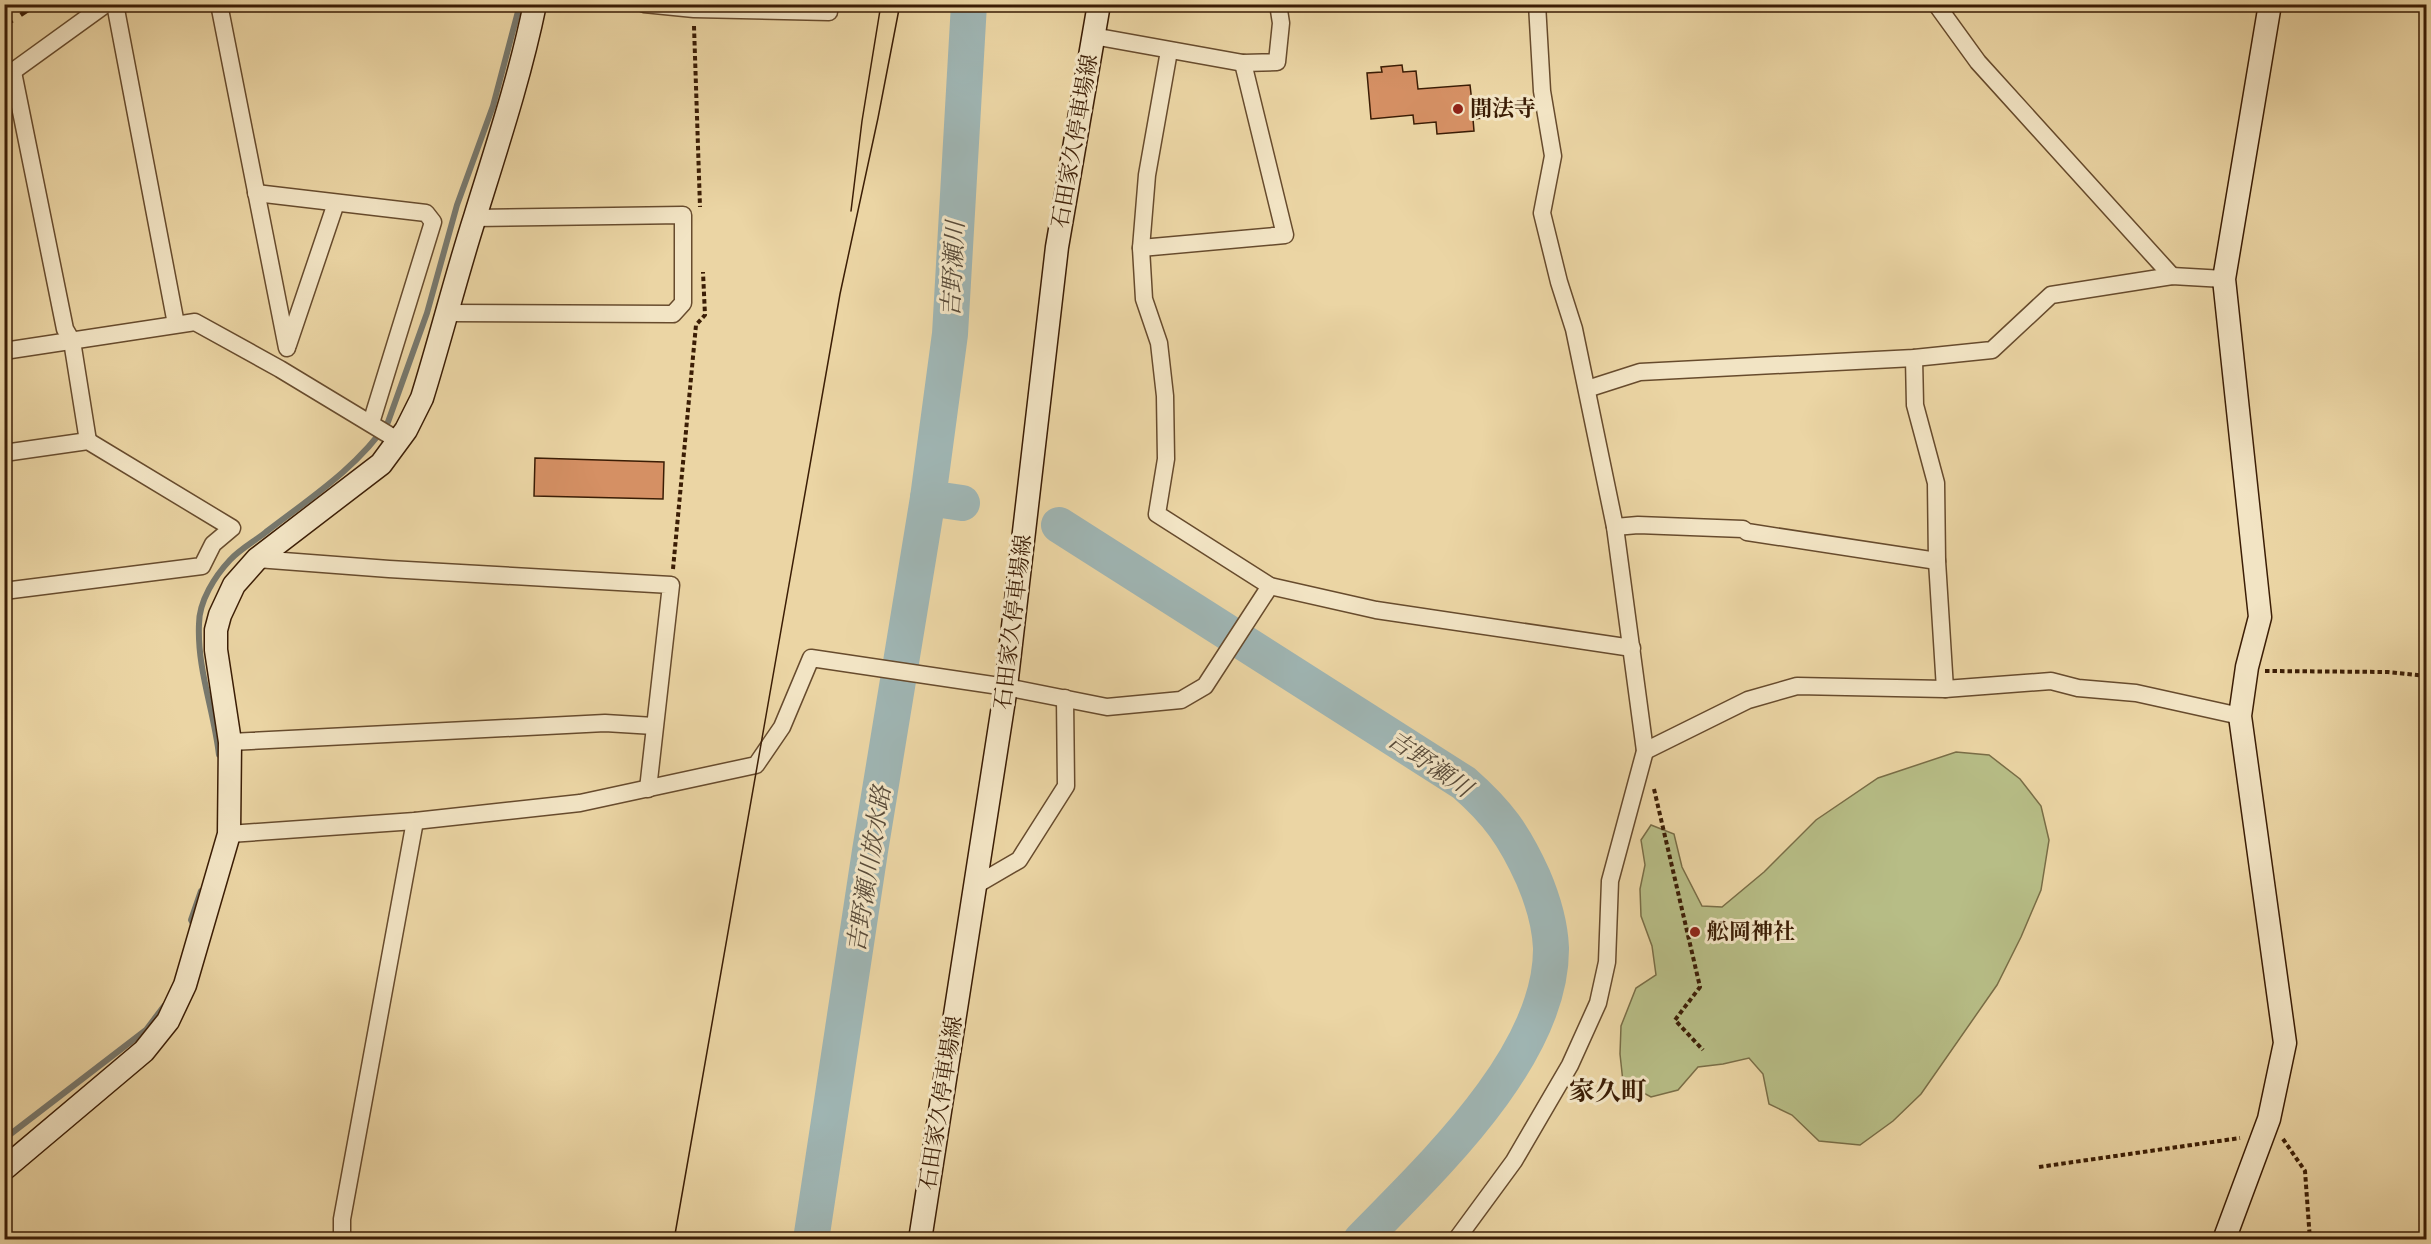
<svg xmlns="http://www.w3.org/2000/svg" width="2431" height="1244" font-family="Alegreya,'Noto Serif JP',serif">
<style>
.green{fill:#b7bd86;stroke:#796d46;stroke-width:1.5}
.lines{fill:none;stroke-linecap:round;stroke-linejoin:round}
.stream{stroke:#77786d;stroke-width:6}
.river{stroke:#9fb5b3;stroke-width:36}
.building{fill:#d59064;stroke:#3b1d05;stroke-width:1.5}
.street-casing{stroke:#674b2d;stroke-width:19}
.secondary-casing{stroke:#3b1d05;stroke-width:25}
.path{stroke:#3b1d05;stroke-width:4;stroke-dasharray:4.5 3;stroke-linecap:butt}
.street{stroke:#f2e4c4;stroke-width:16}
.secondary{stroke:#f2e4c4;stroke-width:22}
.tram{stroke:#3b1d05;stroke-width:1.5}
.rail{stroke:#3b1d05;stroke-width:4.5;stroke-dasharray:10 10;stroke-linecap:butt}
.poi-dot{fill:#8f2418;stroke:#f2e4c4;stroke-width:2}
.labels{text-anchor:middle;dominant-baseline:central;stroke-width:6;stroke-linejoin:round;paint-order:stroke}
.poi-label{font-size:22px;font-weight:bold;fill:#3b1d05;stroke:#f2e4c4;text-anchor:start}
.street-label{font-size:22px;fill:#3b1d05;stroke:#f2e4c4}
.water-label{font-size:24px;font-style:italic;fill:#594b39;stroke:#f2e4c4}
.quarter-label{font-size:26px;font-weight:bold;fill:#3b1d05;stroke:#f2e4c4}
</style>
<rect width="100%" height="100%" fill="#ebd5a4"/>
<filter id="stains"><feTurbulence type="fractalNoise" baseFrequency=".00333" numOctaves="4"/><feColorMatrix values="0 0 0 0 .2 0 0 0 0 .09 0 0 0 0 .02 0 0 0 .5 -.17"/></filter>
<radialGradient id="worn" r=".72"><stop offset=".6" stop-color="#630" stop-opacity="0"/><stop offset="1" stop-color="#630" stop-opacity=".3"/></radialGradient>
<!-- green -->
<polygon class="green" points="1956,752 1989,755 2020,779 2041,806 2049,840 2041,890 2021,937 1997,985 1921,1094 1893,1121 1860,1145 1819,1141 1792,1115 1769,1104 1763,1074 1749,1058 1723,1064 1698,1067 1678,1090 1651,1097 1623,1082 1620,1054 1621,1026 1636,988 1656,975 1652,946 1641,916 1640,889 1645,865 1641,840 1651,825 1674,834 1682,867 1702,906 1722,907 1764,872 1816,820 1878,778"/>
<g class="lines">
<!-- stream -->
<g class="stream">
<path d="M219 755C214 711 197 669 199 624 199 601 215 576 230 560 240 549 255 541 266 532 309 499 358 467 388 422L427 313 457 205 493 106 520 4"/>
<polyline points="194,926 191,920 201,891"/>
<polyline points="4,1139 146,1030 164,1006"/>
</g>
<!-- river -->
<g class="river">
<polyline points="962,503 928,498 950,334 969,4"/>
<path d="M1059 525 1464 783C1498 813 1514 835 1533 877 1542 898 1550 924 1551 948 1552 1056 1431 1168 1361 1240"/>
<polyline points="811,1240 870,851 928,498"/>
</g>
</g>
<!-- building -->
<g class="building">
<polygon points="1402,65 1403,72 1416,71 1418,89 1470,85 1472,102 1505,99 1507,116 1473,119 1474,131 1437,134 1436,122 1414,124 1413,115 1371,119 1367,73 1382,72 1381,67"/>
<polygon points="535,458 664,462 663,499 534,496"/>
</g>
<g class="lines">
<defs>
<g id="street">
<polyline points="115,4 176,324"/>
<polyline points="219,4 287,348"/>
<polyline points="644,4 694,9 829,12 829,4"/>
<polyline points="1936,4 1978,62 2172,276"/>
<polyline points="1093,36 1243,63 1277,62 1281,23 1278,4"/>
<polyline points="1169,51 1147,175 1141,248 1144,299 1159,343 1165,396 1166,459 1157,514 1270,586 1376,610 1632,648"/>
<polyline points="13,72 65,329 72,341 88,441"/>
<polyline points="5,77 106,4"/>
<polyline points="256,193 426,213 433,222 371,423"/>
<polyline points="1141,248 1285,235 1243,63"/>
<polyline points="448,313 673,314 683,303 683,215 474,218"/>
<polyline points="288,345 336,203"/>
<polyline points="4,351 195,322 280,369 399,441"/>
<polyline points="1914,358 1915,405 1936,483 1937,561 1945,689"/>
<polyline points="1587,389 1640,372 1914,358 1992,350 2051,295 2172,276 2224,279"/>
<polyline points="4,453 88,441 232,528 213,544 202,566 4,591"/>
<polyline points="1615,527 1638,525 1743,529 1747,532 1937,561"/>
<polyline points="257,559 389,569 671,585 648,789"/>
<polyline points="230,742 605,723 654,726"/>
<polyline points="1645,751 1748,700 1797,686 1945,689 2051,681 2078,688 2136,693 2240,716"/>
<polyline points="229,834 415,821 580,803 756,765 782,727 811,658 1006,687 1107,707 1181,700 1205,686 1270,586"/>
<polyline points="976,885 1019,860 1066,786 1065,698"/>
<polyline points="342,1240 342,1219 415,821"/>
<polyline points="1456,1240 1514,1161 1570,1065 1598,1003 1607,962 1610,881 1645,751 1615,527 1574,329 1559,282 1542,213 1553,156 1542,91 1537,4"/>
</g>
<g id="secondary">
<path d="M4 1169 144 1051 168 1021 185 985 229 834 230 742 216 650V630L220 615 234 585 257 559 381 464 406 430 422 398C441 337 456 276 475 217 497 146 520 77 535 4"/>
<polyline points="920,1240 1006,687 1057,247 1099,4"/>
<polyline points="2224,1240 2269,1119 2285,1043 2240,716 2247,667 2260,617 2224,279 2270,4"/>
</g>
</defs>
<!-- street casing -->
<use href="#street" class="street-casing"/>
<!-- secondary casing -->
<use href="#secondary" class="secondary-casing"/>
<!-- path -->
<g class="path">
<polyline points="694,26 700,207"/>
<polyline points="673,569 696,325 705,315 703,272"/>
<polyline points="2265,671 2388,672 2426,676"/>
<polyline points="1654,789 1700,987 1675,1020 1703,1050"/>
<polyline points="2283,1139 2305,1171 2310,1240"/>
<polyline points="2039,1167 2240,1138"/>
</g>
<!-- street -->
<use href="#street" class="street"/>
<!-- secondary -->
<use href="#secondary" class="secondary"/>
<!-- tram -->
<g class="tram">
<polyline points="851,211 862,121 881,4"/>
<polyline points="674,1240 840,294 878,118 900,4"/>
</g>
<!-- rail -->
<polyline class="rail" points="4,26 37,4"/>
</g>
<!-- markers -->
<g class="poi-dot">
<circle cx="1458" cy="109" r="6"/>
<circle cx="1695" cy="932" r="6"/>
</g>
<g class="labels">
<!-- poi labels -->
<g class="poi-label">
<text x="1470" y="109">聞法寺</text>
<text x="1707" y="932">舩岡神社</text>
</g>
<!-- street labels -->
<g class="street-label">
<text transform="translate(1075 141) rotate(-80)">石田家久停車場線</text>
<text transform="translate(1013 622) rotate(-83)">石田家久停車場線</text>
<text transform="translate(941 1103) rotate(-81)">石田家久停車場線</text>
</g>
<!-- water labels -->
<g class="water-label">
<text transform="translate(953 269) rotate(-87)">吉野瀬川</text>
<text transform="translate(1430 764) rotate(35)">吉野瀬川</text>
<text transform="translate(869 869) rotate(-81)">吉野瀬川放水路</text>
</g>
<!-- quarter labels -->
<g class="quarter-label">
<text x="1608" y="1091">家久町</text>
</g>
</g>
<!-- margin -->
<rect width="2431" height="1244" fill="none" stroke="#ebd5a4" stroke-width="24"/>
<rect x="6" y="6" width="2419" height="1232" fill="none" stroke="#3b1d05" stroke-width="3"/>
<rect x="12" y="12" width="2407" height="1220" fill="none" stroke="#3b1d05" stroke-width="1.5"/>
<rect width="100%" height="100%" filter="url(#stains)"/>
<rect width="100%" height="100%" fill="url(#worn)"/>
</svg>
